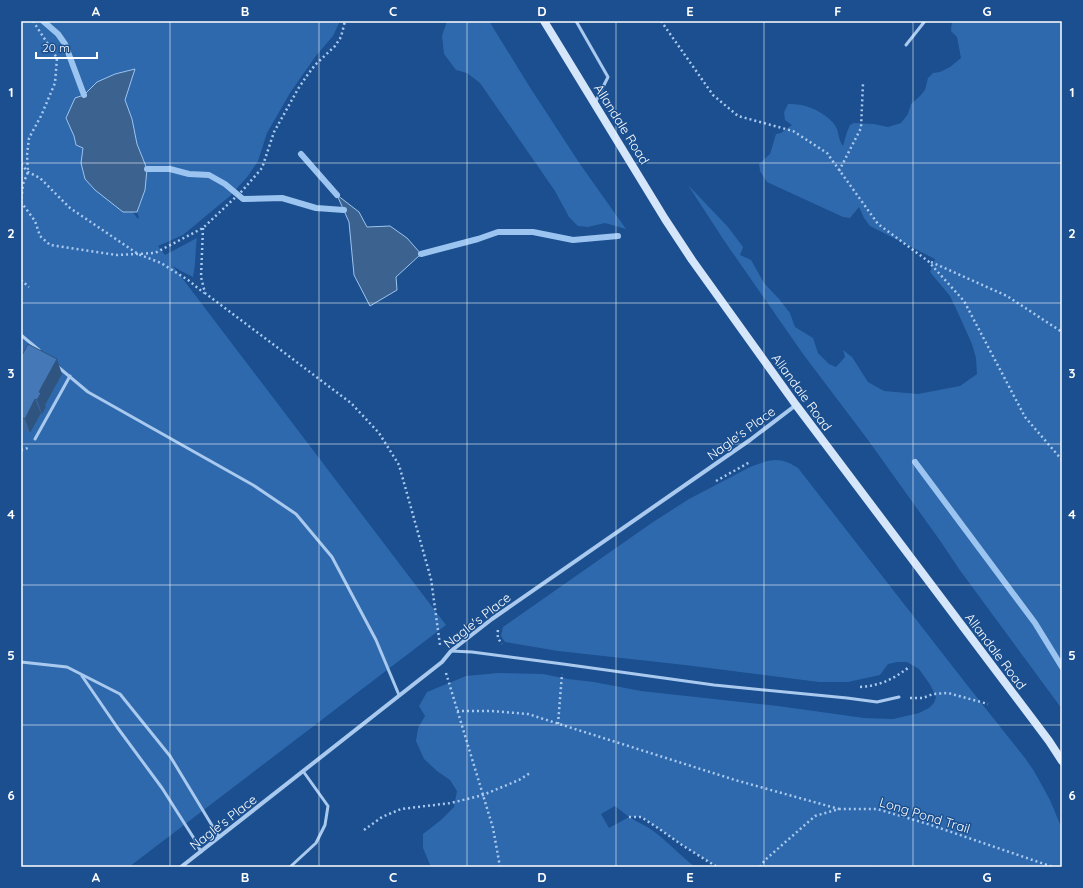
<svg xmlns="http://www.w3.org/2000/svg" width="1083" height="888" font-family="Quicksand,sans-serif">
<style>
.green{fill:#2e69ad;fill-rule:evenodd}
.water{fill:#3c6290;stroke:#9cc4f0}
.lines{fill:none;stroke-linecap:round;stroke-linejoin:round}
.stream{stroke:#9cc4f0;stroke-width:6}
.path{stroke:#a9c9ee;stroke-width:2.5;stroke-dasharray:2 3;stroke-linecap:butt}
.service{stroke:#a9c9ee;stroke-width:3}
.minor{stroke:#a9c9ee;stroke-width:4}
.secondary{stroke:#d6e6fa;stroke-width:8}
.wall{fill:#3a679d}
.shaded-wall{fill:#305480}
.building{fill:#4478b7;stroke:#305480}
.grid{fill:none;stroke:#fff;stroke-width:1;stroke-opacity:0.55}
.labels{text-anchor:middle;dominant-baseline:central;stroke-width:3;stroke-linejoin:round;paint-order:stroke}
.street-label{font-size:13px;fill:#fff;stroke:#1b4f8f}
.neatline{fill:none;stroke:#fff;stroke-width:1.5}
.grid-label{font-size:13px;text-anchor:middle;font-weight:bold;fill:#fff}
</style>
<rect width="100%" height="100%" fill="#1b4f8f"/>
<!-- green -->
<g class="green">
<path d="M21 21H340L333 36 315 57 290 93 267 133 258 161 248 176 230 196 183 235 158 246 165 255 197 238C195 251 196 264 193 277L181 271 173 266 446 625 129 867H21ZM134 131 137 144 147 169 145 190 137 212 139 217 138 219 119 194Z"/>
<polygon points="447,21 489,21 531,89 580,164 626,229 605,223 588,227 578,226 569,217 555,191 480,83 467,73 456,70 444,54 442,36"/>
<path d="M952 21H1062V709L959 569 941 542 868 440 803 354 723 239 688 185 728 227 743 247 740 255 751 260 764 283 779 299 790 313 795 327 813 338 818 353 829 364 836 367 845 357 843 350 852 357 868 382 884 391 918 394 960 386 977 374 976 358 972 344 959 315 950 296 930 272 935 259 870 226 864 218 859 207 850 218 843 217 767 182 760 171 759 164 770 154 776 134 781 133 792 125 785 120 784 112 788 104C792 104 797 104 801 105 813 107 832 117 837 129 839 135 839 141 843 146L847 132 850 125 854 123 874 124 888 127 901 123 908 114 911 104 920 96 925 90 928 78 933 73 940 72 950 67 961 58 957 37 951 31Z"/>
<path d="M775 460C784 460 790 463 798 468L971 690 1025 758 1034 771 1050 800 1062 829V867H884L873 865 871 867H717L682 845 658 828 641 817H630C636 822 645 825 652 830 667 841 680 855 695 867H431L423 848V834L441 820 454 807 457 791 450 780 437 771 424 759 416 741 418 728 425 716 419 706 427 692 466 676 498 673 543 674 568 679 594 682 641 691 778 706 864 718 893 719 919 713 929 708 934 703 936 697 931 686 919 669 907 662H897L888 664 880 675 848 682H819L685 665 558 651 505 642 501 636 503 627 653 522 689 499 750 467 767 461ZM615 806 629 817 609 828 601 814Z"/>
</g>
<!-- water -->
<g class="water">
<polygon points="135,69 125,100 132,119 137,144 147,169 145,190 137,212 123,212 95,190 85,179 81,163 83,148 76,145 74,136 66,118 75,98 84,95 97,82 115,74"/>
<polygon points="337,195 359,212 367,227 390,226 407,238 421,254 396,277 397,290 370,306 354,275 349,222"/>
</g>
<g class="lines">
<!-- stream -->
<g class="stream">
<polyline points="43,21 58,34 65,44 84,95"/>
<polyline points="301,154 337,195"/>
<polyline points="147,169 170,169 189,174 209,175 225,184 243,199 282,198 316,208 344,210"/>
<polyline points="421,254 478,239 498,232 533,232 573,240 618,236"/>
<polyline points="915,462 1035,623 1062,667"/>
</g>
<!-- path -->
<g class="path">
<polyline points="33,21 57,58 55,83 41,116 29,138 27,155 28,172 23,184 21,202 35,221 40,236 50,245 117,255 155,253 203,228 242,191 262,168 274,132 283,116 298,89 306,77 315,65 335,46 341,37 345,21"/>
<polyline points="661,21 713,95 738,116 793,131 827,153 878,224 928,261 964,301 1025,417 1062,460"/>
<polyline points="21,164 28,172 40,178 70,208 138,254 161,263 188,280 204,293"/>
<polyline points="839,171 861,128 863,83"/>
<polyline points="203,228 201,277 205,293 351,403 379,433 399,465 431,579 440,645"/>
<polyline points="931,262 1007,296 1062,332"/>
<polyline points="21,280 29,287"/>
<polyline points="21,450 28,448"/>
<polyline points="716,481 750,462"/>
<path d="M498 630C497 636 498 639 502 644"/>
<polyline points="446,673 493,828 500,867"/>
<path d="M860 687C879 686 894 679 909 667"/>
<polyline points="910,698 923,698 933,694 948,693 988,704"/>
<polyline points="457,711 492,711 528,714 735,780 839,809"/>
<polyline points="558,724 562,674"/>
<polyline points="629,817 641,817 658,828 682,845 717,867"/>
<polyline points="364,830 382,817 401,809 451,803 483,795 519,780 530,773"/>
<polyline points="760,867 765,860 815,816 839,809 877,809 928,824 1053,867"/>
</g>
<!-- service -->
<g class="service">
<polyline points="576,21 608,77 595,103"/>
<polyline points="906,45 925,21"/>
<polyline points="21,335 39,350"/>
<polyline points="57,366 88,392 253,485 296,514 332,557 376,640 399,695"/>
<polyline points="35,439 70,376"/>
<polyline points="451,651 472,652 563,664 714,685 847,698 877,702 899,697"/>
<polyline points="21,662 67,667 120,694 170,756 219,837"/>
<polyline points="82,676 117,727 162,788 195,840 201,852"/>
<polyline points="290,867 316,843 325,825 328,806 303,771"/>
</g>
<!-- minor -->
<polyline class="minor" points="181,867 442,662 451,651 492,619 750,440 796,405"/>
<!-- secondary -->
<polyline class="secondary" points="544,21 665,219 692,260 796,405 1049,741 1062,761"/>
</g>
<!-- wall -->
<polygon class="wall" points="21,357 62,374 45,405 46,407 42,414 41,413 30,433 21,428"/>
<!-- shaded-wall -->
<g class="shaded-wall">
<polygon points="57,359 62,374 45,405 46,407 42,414 37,400 39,392"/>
<polygon points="35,399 41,413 30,433 25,419"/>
</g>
<!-- building -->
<polygon class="building" points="28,344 57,359 39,392 41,393 37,400 35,399 25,419 21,417 21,357"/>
<!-- grid -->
<path class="grid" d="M170 21V867M319 21V867M467 21V867M616 21V867M764 21V867M913 21V867M21 163H1062M21 303H1062M21 444H1062M21 585H1062M21 725H1062"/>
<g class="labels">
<!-- street labels -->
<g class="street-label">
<text transform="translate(622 124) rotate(58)">Allandale Road</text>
<text transform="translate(802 392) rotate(54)">Allandale Road</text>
<text transform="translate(741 433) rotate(-36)">Nagle's Place</text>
<text transform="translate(477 620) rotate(-38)">Nagle's Place</text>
<text transform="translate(996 651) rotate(53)">Allandale Road</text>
<text transform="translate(925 815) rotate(17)">Long Pond Trail</text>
<text transform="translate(223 822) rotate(-38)">Nagle's Place</text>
</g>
</g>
<!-- border -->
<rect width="1083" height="888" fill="none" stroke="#1b4f8f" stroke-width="44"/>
<!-- scale -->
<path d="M36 52v6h61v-6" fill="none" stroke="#ffffff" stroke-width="2"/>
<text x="42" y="52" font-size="12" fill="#ffffff" stroke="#1b4f8f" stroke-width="3" paint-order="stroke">20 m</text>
<rect x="22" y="22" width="1039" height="844" class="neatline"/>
<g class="grid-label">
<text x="96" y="16">A</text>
<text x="245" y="16">B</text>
<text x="393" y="16">C</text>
<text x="542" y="16">D</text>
<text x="690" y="16">E</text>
<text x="838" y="16">F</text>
<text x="987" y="16">G</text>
<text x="11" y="97">1</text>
<text x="1072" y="97">1</text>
<text x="11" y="238">2</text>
<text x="1072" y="238">2</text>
<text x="11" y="378">3</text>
<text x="1072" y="378">3</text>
<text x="11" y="519">4</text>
<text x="1072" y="519">4</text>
<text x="11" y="660">5</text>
<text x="1072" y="660">5</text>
<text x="11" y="800">6</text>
<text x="1072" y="800">6</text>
<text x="96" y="882">A</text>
<text x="245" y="882">B</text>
<text x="393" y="882">C</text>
<text x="542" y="882">D</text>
<text x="690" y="882">E</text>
<text x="838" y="882">F</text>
<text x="987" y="882">G</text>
</g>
</svg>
